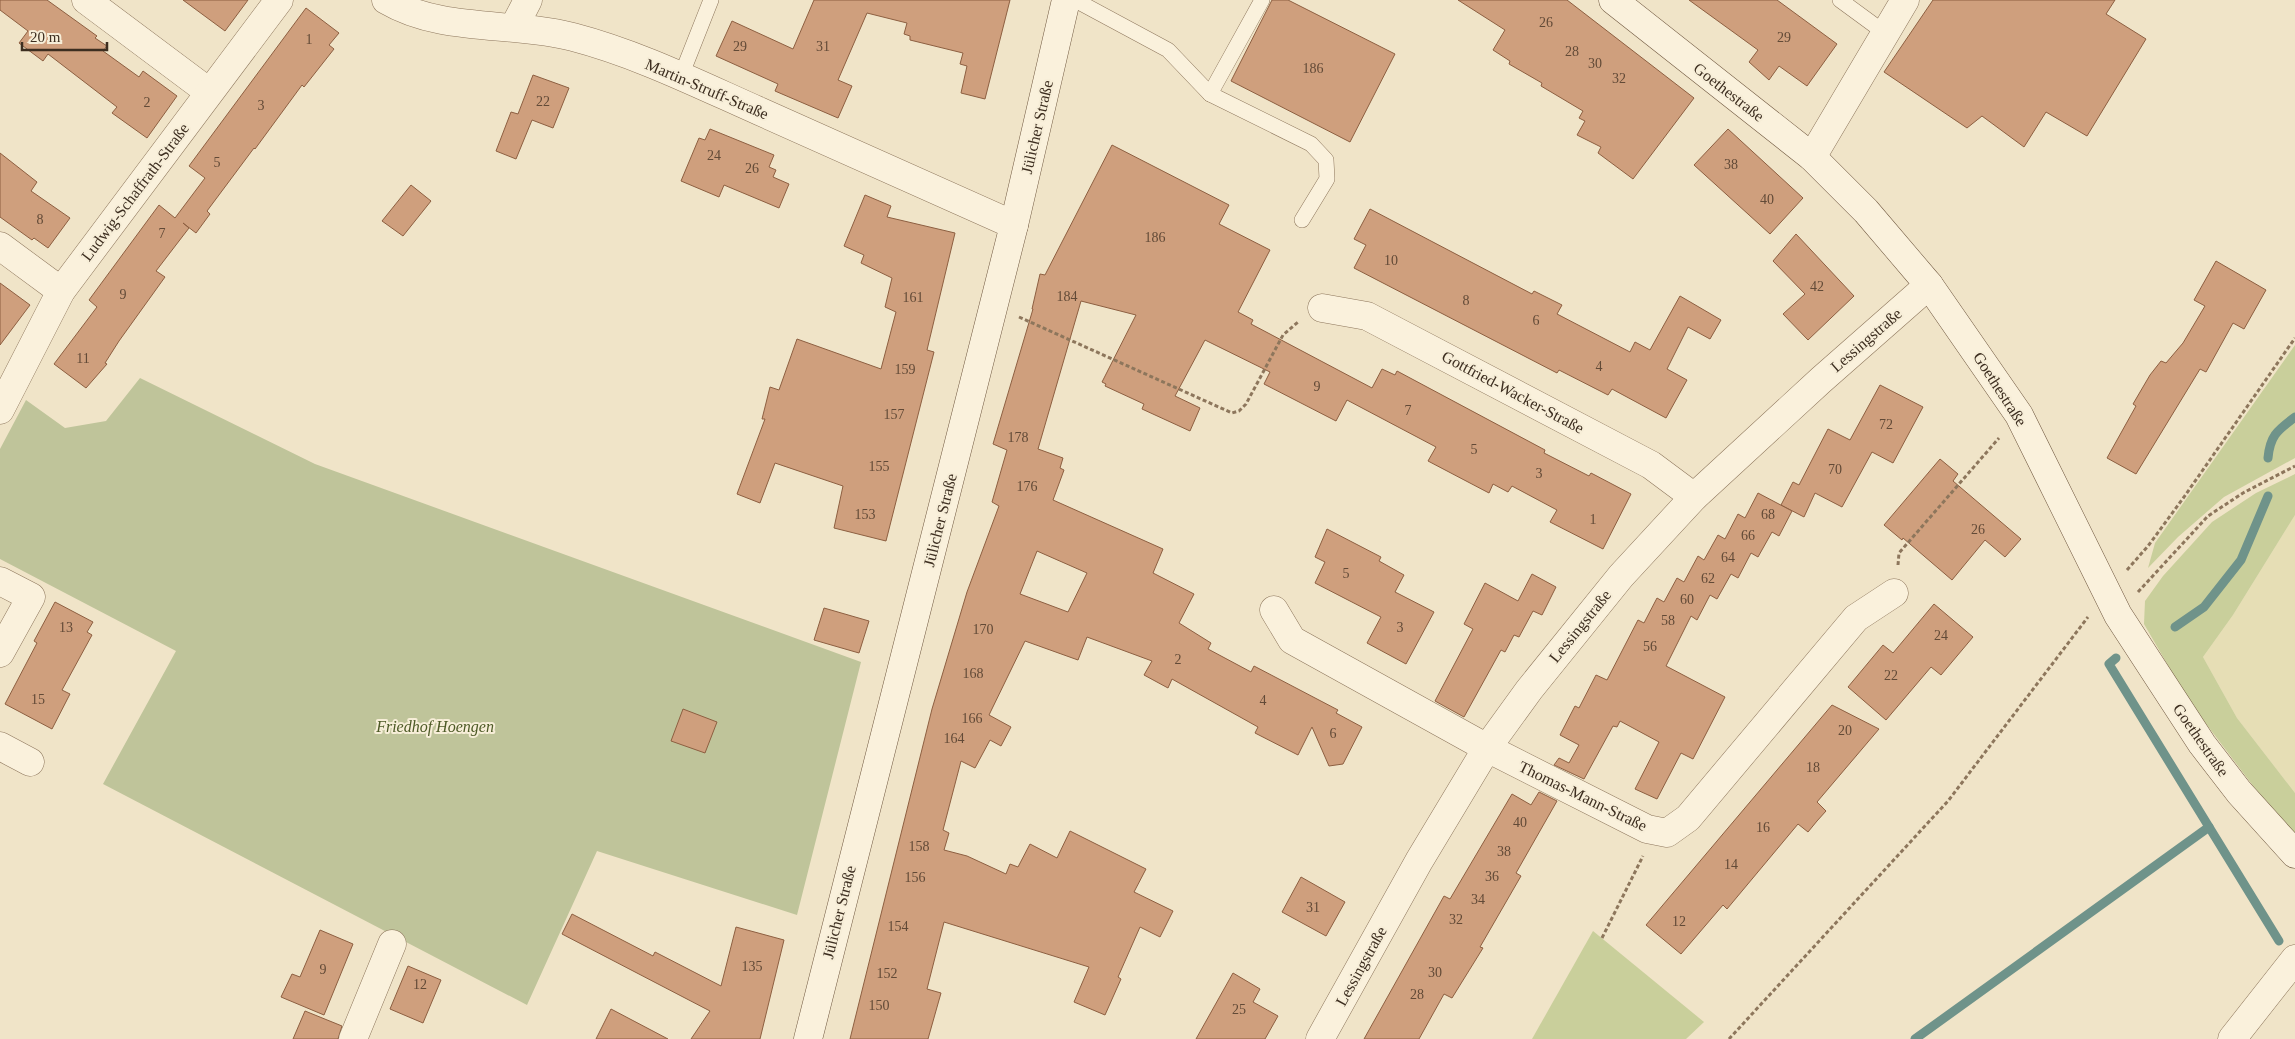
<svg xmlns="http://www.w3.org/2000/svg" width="2295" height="1039" font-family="'Times New Roman',serif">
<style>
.farmland{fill:#e6deb5}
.green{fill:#c9cf9b}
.cemetery{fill:#bfc49a}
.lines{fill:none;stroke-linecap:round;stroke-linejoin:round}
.stream{stroke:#6f938a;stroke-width:9}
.building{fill:#cf9f7d;stroke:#8d5f41;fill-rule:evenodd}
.lane-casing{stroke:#8d765c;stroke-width:16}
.street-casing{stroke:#8d765c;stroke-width:29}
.secondary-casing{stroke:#6f573f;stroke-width:29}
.path{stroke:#8d765c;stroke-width:3;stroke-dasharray:4 2.5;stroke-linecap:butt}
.lane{stroke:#faf1dc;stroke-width:15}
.street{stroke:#faf1dc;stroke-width:28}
.secondary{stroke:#faf1dc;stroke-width:28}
.labels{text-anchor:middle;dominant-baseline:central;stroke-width:4;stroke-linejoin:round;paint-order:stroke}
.number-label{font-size:14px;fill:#624a37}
.street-label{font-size:16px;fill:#3d2e20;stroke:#f7eed8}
.park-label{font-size:16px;font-style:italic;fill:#4d5a26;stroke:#f7eed8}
</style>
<rect width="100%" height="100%" fill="#f0e4c8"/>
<!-- farmland -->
<polygon class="farmland" points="2295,515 2295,793 2237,718 2203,657 2233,615"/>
<!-- green -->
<g class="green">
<polygon points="2295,345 2295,458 2224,497 2178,537 2148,568 2155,543"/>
<polygon points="2295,474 2295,515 2233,615 2203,657 2237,718 2295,793 2295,837 2282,824 2188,700 2144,624 2145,601 2163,576 2212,522 2256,493"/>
<polygon points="1593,931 1704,1022 1686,1039 1532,1039"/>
</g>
<!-- cemetery -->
<polygon class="cemetery" points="140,378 315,464 861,662 797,915 597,851 527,1005 103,784 176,651 0,559 0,449 26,400 65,428 106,421"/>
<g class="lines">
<!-- stream -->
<g class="stream">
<path d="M2268 458C2270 435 2278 430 2295 417"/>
<polyline points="2175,627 2204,607 2241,560 2268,496"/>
<polyline points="2116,658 2109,664 2279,941"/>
<polyline points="1915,1039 2209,827"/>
</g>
</g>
<!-- building -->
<g class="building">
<polygon points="0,0 47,0 97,36 95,38 107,46 103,51 139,77 143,71 177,96 147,138 112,113 117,107 48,54 43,61 19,43 28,31 0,10"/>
<polygon points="183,0 248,0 225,31"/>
<polygon points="814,0 1010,0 985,99 961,93 967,66 960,64 963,53 910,40 910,36 904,34 907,23 867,13 838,80 852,86 838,118 775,91 778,84 716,56 732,21 793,49"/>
<polygon points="1272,0 1288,0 1395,54 1350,142 1231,81"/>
<polygon points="1458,0 1567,0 1694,98 1633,179 1598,153 1601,147 1577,135 1585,121 1579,118 1583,111 1541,86 1542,83 1509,64 1510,61 1493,50 1505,30"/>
<polygon points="1689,0 1777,0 1837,44 1807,86 1779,66 1769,80 1749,62 1758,50"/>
<polygon points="1933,0 2115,0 2106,14 2146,39 2087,136 2046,112 2024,147 1982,116 1967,128 1884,72"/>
<polygon points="306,8 339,33 329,45 334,49 304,87 302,85 255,149 254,148 207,211 210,214 196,233 183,223 189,228 156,271 165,277 119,341 105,363 107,364 86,388 54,364 97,307 89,300 159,205 175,218 205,178 189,166"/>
<polygon points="533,75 569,88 553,128 532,120 516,159 496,151 511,112 518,114"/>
<polygon points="710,129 774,155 769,167 776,170 773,177 789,184 779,208 724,185 719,197 681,181 699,138 705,140"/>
<polygon points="1728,129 1803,198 1770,234 1694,165"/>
<path d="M1112 145 1229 205 1219 224 1270 250 1238 312 1253 320 1251 324 1372 388 1382 369 1395 375 1397 371 1545 450 1544 453 1589 476 1591 473 1631 494 1603 549 1550 522 1557 510 1512 486 1508 492 1493 484 1489 493 1428 461 1436 447 1347 400 1336 421 1264 384 1270 372 1205 340 1175 396 1200 408 1190 431 1142 409 1144 404 1105 386 1106 384 1102 382 1136 315 1081 301 1038 449 1063 458 1060 468 1064 470 1053 500 1163 549 1153 573 1194 594 1179 623 1211 643 1208 649 1251 672 1254 666 1338 710 1336 713 1362 727 1343 764 1329 766 1312 727 1298 755 1255 733 1258 727 1172 679 1168 688 1144 675 1152 661 1087 637 1078 660 1025 641 989 715 1011 727 1001 746 990 740 975 768 961 761 943 830 949 833 944 850 967 856 1006 874 1010 864 1018 867 1030 844 1057 858 1070 831 1146 869 1134 892 1173 911 1160 937 1140 927 1118 977 1121 979 1105 1015 1074 1002 1089 967 944 922 927 989 941 993 928 1039H850L932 709 967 592 999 506 992 502 1007 450 993 444 1033 309H1032L1040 274 1045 275ZM1037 551 1087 573 1068 612 1020 594Z"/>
<polygon points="0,153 37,182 31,191 70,218 48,248 34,238 32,240 0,217"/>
<polygon points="411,185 431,201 403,236 382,221"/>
<polygon points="865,195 891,206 887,217 955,233 927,350 934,352 886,541 834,528 843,486 775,463 760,503 737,494 765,419 762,419 770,387 779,390 797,339 881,369 896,312 885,307 892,278 861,263 864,255 844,246"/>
<polygon points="1370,209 1532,294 1534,291 1562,305 1557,314 1630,352 1635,342 1650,350 1680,296 1721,320 1710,339 1688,327 1667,369 1687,380 1666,418 1612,389 1608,395 1559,370 1557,373 1354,268 1366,245 1354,239"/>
<polygon points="1796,234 1854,296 1808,340 1783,314 1805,294 1773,261"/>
<polygon points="2216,261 2266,290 2244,329 2233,323 2206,372 2200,369 2136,474 2107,458 2136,406 2133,404 2150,375 2161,361 2166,363 2183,343 2205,306 2194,300"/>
<polygon points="0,283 30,305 0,345"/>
<polygon points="1880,385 1923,407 1893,463 1872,452 1842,507 1815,493 1804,517 1781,505 1793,482 1799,485 1828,429 1850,440"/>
<polygon points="1940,459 1958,474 1953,481 2021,539 2005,557 1985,540 1952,580 1903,538 1902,540 1884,525"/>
<polygon points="1758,493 1792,511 1779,536 1772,532 1758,557 1751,553 1738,578 1731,574 1717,599 1710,595 1697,620 1691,616 1666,666 1725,697 1693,759 1681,753 1657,799 1635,789 1659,742 1620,721 1617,727 1613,726 1584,779 1554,765 1559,758 1569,763 1579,745 1560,735 1575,706 1579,708 1596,675 1607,680 1638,620 1644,623 1657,598 1664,602 1677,578 1684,582 1698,556 1704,560 1718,535 1725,539 1738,514 1745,518"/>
<polygon points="1327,529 1381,557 1379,561 1404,575 1395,592 1434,612 1406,664 1367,643 1381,617 1315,583 1325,562 1315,557"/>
<polygon points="1532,574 1556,587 1542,615 1533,611 1519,637 1514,635 1505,652 1501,650 1464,717 1435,701 1473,629 1464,624 1485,583 1518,601"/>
<polygon points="55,602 93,622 87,632 92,635 62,690 70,694 52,729 5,704 37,643 34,641"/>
<polygon points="1934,604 1973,637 1941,675 1931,667 1886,720 1848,687 1883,645 1893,653"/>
<polygon points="824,608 869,621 859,653 814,640"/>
<polygon points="1832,705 1879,729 1817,802 1826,811 1817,821 1808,832 1798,824 1727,909 1723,905 1681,954 1646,925"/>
<polygon points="683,709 717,722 705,753 671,741"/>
<polygon points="1539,792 1557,801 1516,873 1521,876 1480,947 1483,948 1452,998 1444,994 1419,1039 1364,1039 1444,896 1450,899 1512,794 1531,805"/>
<polygon points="1301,877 1345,902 1326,936 1282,912"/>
<polygon points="572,914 653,956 655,952 721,986 736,927 784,940 760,1039 691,1039 710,1011 562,934"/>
<polygon points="320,930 353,944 324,1015 281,997 292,974 300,977"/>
<polygon points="408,966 441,980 423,1023 390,1009"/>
<polygon points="1233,973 1260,989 1253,1002 1278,1016 1265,1039 1196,1039"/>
<polygon points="611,1009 668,1039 596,1039"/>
<polygon points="305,1011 342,1026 338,1039 293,1039"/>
</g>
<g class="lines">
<defs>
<g id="lane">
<polyline points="1075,0 1168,50 1210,94 1311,144 1326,160 1327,179 1302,220"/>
<polyline points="1840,0 1885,33"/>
<polyline points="681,76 711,0"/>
<polyline points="1210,94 1262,0"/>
</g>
<g id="street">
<polyline points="86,0 209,92"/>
<path d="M386 0C442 33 511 21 573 37 638 54 698 84 759 111 844 149 929 187 1014 225"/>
<polyline points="514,27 528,0"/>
<polyline points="1812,157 1905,0"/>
<polyline points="0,246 61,291"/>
<polyline points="1322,308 1367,316 1651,465 1694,497"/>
<polyline points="0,410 61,291 279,0"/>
<polyline points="0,581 31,597 0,653"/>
<polyline points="1274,610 1292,640 1487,748 1647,829 1667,833 1688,818 1856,618 1894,593"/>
<polyline points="0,746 30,762"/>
<polyline points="353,1039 392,944"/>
<polyline points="1320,1039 1419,861 1487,748 1529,690 1621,576 1694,497 1821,380 1929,285"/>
<polyline points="2232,1039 2295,959"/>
</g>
<g id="secondary">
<polyline points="1613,0 1812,157 1866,211 1929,285 2019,415 2118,615 2202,744 2239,792 2295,854"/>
<polyline points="808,1039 1014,225 1066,0"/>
</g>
</defs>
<!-- lane casing -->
<use href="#lane" class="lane-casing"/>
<!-- street casing -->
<use href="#street" class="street-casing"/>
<!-- secondary casing -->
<use href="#secondary" class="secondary-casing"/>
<!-- path -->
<g class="path">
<polyline points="1019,317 1232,413 1239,411 1246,404 1283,335 1298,322"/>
<polyline points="1898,565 1899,553 1999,438"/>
<polyline points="2127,570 2148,546 2184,497 2295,338"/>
<polyline points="2138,592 2208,516 2243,493 2295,466"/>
<polyline points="1602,938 1643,856"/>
<polyline points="1729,1039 1948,801 2088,617"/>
</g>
<!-- lane -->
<use href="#lane" class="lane"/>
<!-- street -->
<use href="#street" class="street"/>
<!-- secondary -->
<use href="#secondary" class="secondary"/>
</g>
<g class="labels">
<!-- number labels -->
<g class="number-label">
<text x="1546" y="22">26</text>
<text x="1784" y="37">29</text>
<text x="309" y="39">1</text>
<text x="740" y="46">29</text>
<text x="823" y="46">31</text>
<text x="1572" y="51">28</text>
<text x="1595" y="63">30</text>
<text x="1313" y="68">186</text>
<text x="1619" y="78">32</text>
<text x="543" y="101">22</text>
<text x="147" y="102">2</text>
<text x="261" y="105">3</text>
<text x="714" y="155">24</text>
<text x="217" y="162">5</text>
<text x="1731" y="164">38</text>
<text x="752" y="168">26</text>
<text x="1767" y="199">40</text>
<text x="40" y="219">8</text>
<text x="162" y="233">7</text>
<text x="1155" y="237">186</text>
<text x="1391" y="260">10</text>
<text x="1817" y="286">42</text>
<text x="123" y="294">9</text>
<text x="1067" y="296">184</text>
<text x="913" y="297">161</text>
<text x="1466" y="300">8</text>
<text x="1536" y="320">6</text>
<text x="83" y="358">11</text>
<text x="1599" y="366">4</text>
<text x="905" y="369">159</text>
<text x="1317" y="386">9</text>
<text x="1408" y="410">7</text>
<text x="894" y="414">157</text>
<text x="1886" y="424">72</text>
<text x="1018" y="437">178</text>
<text x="1474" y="449">5</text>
<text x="879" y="466">155</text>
<text x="1835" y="469">70</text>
<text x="1539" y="473">3</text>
<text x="1027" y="486">176</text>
<text x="865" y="514">153</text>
<text x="1768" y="514">68</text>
<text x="1593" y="519">1</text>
<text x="1978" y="529">26</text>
<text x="1748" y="535">66</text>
<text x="1728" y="557">64</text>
<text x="1346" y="573">5</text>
<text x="1708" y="578">62</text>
<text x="1687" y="599">60</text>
<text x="1668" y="620">58</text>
<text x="66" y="627">13</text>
<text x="1400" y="627">3</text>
<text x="983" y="629">170</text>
<text x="1941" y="635">24</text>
<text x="1650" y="646">56</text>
<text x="1178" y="659">2</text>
<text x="973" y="673">168</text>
<text x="1891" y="675">22</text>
<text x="38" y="699">15</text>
<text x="1263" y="700">4</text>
<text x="972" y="718">166</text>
<text x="1845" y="730">20</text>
<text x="1333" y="733">6</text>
<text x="954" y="738">164</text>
<text x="1813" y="767">18</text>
<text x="1520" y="822">40</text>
<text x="1763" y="827">16</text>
<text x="919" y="846">158</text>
<text x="1504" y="851">38</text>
<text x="1731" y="864">14</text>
<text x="1492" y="876">36</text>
<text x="915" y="877">156</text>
<text x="1478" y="899">34</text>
<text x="1313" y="907">31</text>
<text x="1456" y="919">32</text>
<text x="1679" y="921">12</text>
<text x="898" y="926">154</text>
<text x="752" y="966">135</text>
<text x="323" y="969">9</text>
<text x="1435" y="972">30</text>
<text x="887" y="973">152</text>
<text x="420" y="984">12</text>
<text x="1417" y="994">28</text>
<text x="879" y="1005">150</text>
<text x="1239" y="1009">25</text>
</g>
<!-- street labels -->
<g class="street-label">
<text transform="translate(707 89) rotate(23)">Martin-Struff-Straße</text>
<text transform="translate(1729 92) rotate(38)">Goethestraße</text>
<text transform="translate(1037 127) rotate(-77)">Jülicher Straße</text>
<text transform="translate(135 192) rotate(-53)">Ludwig-Schaffrath-Straße</text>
<text transform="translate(1866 340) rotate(-41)">Lessingstraße</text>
<text transform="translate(2000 389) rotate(57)">Goethestraße</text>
<text transform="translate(1513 392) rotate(28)">Gottfried-Wacker-Straße</text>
<text transform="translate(940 520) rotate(-76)">Jülicher Straße</text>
<text transform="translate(1580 626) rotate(-51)">Lessingstraße</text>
<text transform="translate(2201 740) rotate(55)">Goethestraße</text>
<text transform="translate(1583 796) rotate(26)">Thomas-Mann-Straße</text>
<text transform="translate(839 912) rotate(-76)">Jülicher Straße</text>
<text transform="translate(1361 966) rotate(-61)">Lessingstraße</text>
</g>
<!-- park labels -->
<g class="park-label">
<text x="435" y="726">Friedhof Hoengen</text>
</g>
</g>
<!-- scale -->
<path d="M22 42v8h85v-8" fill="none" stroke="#3d2e20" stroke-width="2.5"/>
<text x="30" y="42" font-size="15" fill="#3d2e20" stroke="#f7eed8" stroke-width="4" paint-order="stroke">20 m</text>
</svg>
